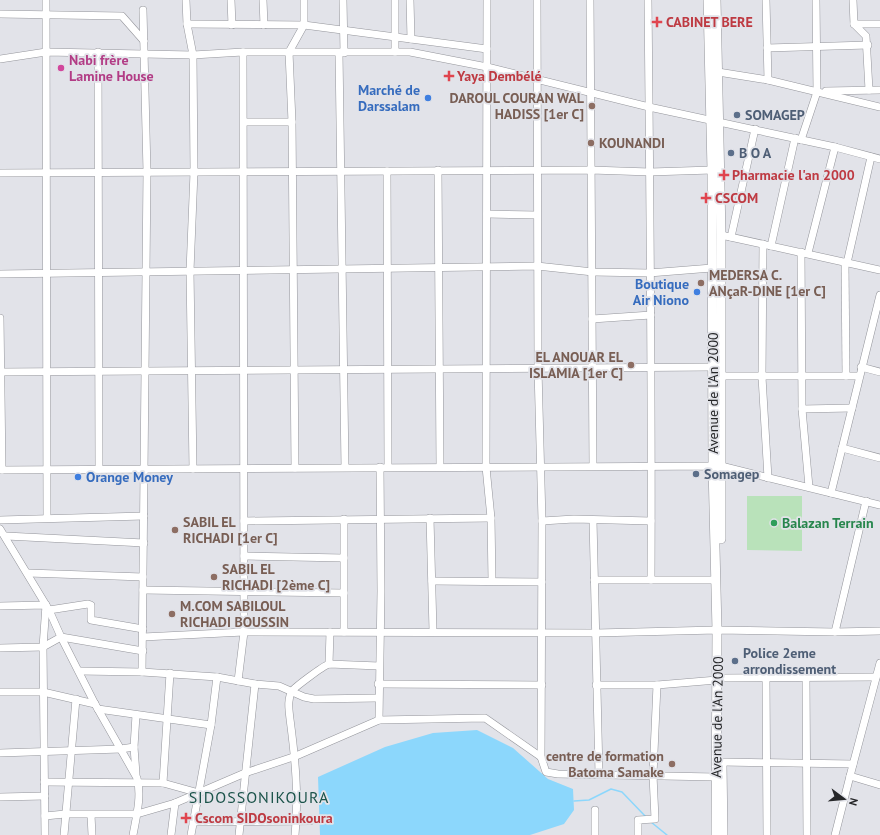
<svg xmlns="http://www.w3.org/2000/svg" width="880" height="835" font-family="'PT Sans',sans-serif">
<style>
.green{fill:#b9e2ba}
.water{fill:#8cd7fc}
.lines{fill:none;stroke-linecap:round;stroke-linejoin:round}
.stream{stroke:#8cd7fc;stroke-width:1.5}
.minor-casing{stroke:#94959b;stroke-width:8}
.major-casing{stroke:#94959b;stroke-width:10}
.minor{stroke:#fff;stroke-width:7}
.major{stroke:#fff;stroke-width:9}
.health-dot{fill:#e0444e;stroke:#e2e3e9;stroke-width:1.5}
.hotel-dot{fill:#d1479c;stroke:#e2e3e9;stroke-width:1.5}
.shop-dot{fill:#3f7fe0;stroke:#e2e3e9;stroke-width:1.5}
.education-dot{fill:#8d6e63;stroke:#e2e3e9;stroke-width:1.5}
.service-dot{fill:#5c6f8a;stroke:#e2e3e9;stroke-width:1.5}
.leisure-dot{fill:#2e9e5b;stroke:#e2e3e9;stroke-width:1.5}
.labels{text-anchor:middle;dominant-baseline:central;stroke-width:3.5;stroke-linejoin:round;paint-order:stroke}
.health-label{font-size:14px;font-weight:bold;fill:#be3a42;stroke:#e2e3e9;text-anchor:start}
.hotel-label{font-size:14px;font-weight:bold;fill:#b23c85;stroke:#e2e3e9;text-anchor:start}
.shop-label{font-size:14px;font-weight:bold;fill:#366cbe;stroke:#e2e3e9;text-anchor:end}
.education-label{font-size:14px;font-weight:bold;fill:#785e54;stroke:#e2e3e9;text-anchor:start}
.service-label{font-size:14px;font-weight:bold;fill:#4e5e75;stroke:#e2e3e9;text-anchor:start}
.street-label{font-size:14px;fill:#262729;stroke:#e2e3e9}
.leisure-label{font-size:14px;font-weight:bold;fill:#27864d;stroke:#e2e3e9;text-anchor:start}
.quarter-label{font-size:16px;letter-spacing:1px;fill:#1b534a;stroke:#e2e3e9}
</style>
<rect width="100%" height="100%" fill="#e2e3e9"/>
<!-- green -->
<polygon class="green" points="747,496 802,496 802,551 747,550"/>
<!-- water -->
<polygon class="water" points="477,730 513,748 548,779 573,789 574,810 564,824 530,835 320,835 318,777 385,747 433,733"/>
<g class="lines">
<!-- stream -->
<g class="stream">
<polyline points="574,801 589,800 611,789 622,792 646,817"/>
<polyline points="651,822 667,835"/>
</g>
<defs>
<g id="minor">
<polyline points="46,0 47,518"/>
<polyline points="186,0 187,24 193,55 194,172 190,271 193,469"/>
<polyline points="231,0 232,25"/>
<polyline points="263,0 264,25"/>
<polyline points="343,0 344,53"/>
<polyline points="395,0 395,52"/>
<polyline points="410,0 411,39"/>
<polyline points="487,0 486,467 491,518 492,581"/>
<polyline points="537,0 538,369 542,521 541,757"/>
<polyline points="590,0 593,466"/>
<path d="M648 0C650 193 652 387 651 580"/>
<polyline points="766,0 768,80"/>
<polyline points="853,0 854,24 866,36 869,90"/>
<polyline points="0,14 122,16 144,41"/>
<polyline points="187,24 304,25 487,49"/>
<polyline points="854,24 880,24"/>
<polyline points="767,48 868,45"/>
<polyline points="98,52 99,469"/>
<polyline points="339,53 345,467"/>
<polyline points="0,59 46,52 193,55 243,52 410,52 487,67 649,107 835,147 880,159"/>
<polyline points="718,72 768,80 880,107"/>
<polyline points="826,91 880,90"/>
<polyline points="244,122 292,122"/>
<polyline points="801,140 817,92 816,0"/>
<polyline points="438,170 440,467"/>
<polyline points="387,171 388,467"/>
<polyline points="0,173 591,170 650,172 712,170"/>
<polyline points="487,214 537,215"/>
<polyline points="721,235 880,270"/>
<polyline points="731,237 755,129"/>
<polyline points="763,244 762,377 768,478"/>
<polyline points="771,246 795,138"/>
<polyline points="801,252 802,409 809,487"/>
<polyline points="808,253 835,147"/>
<polyline points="845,262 846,376"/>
<polyline points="847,263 871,157"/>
<polyline points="0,274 537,266 593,272 649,273 712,268"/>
<polyline points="0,318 2,470"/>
<polyline points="592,319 651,315"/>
<polyline points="861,367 880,372"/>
<polyline points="0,372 713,367"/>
<polyline points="720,376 859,376"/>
<polyline points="802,409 852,408"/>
<polyline points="842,448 880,458"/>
<polyline points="295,468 292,122 289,52 304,25 304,0"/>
<polyline points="0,470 721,466 880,505"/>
<polyline points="831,493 880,295"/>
<polyline points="866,501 835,632 880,631"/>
<polyline points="430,518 433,631"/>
<polyline points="0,520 144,516"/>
<polyline points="593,520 599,774"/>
<polyline points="244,521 491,518"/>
<polyline points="542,521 574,519 651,521"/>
<path d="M0 529 49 610 61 637 95 704 137 778C142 796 136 818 133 835"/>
<polyline points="6,536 144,543"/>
<polyline points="244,556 344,558"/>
<polyline points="28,573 143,577"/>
<polyline points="594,580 716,580"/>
<polyline points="432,581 542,582"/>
<polyline points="143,590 344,593"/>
<polyline points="0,606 46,605 43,647 45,835"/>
<polyline points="49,610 88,604 91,605 91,620 143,629"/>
<polyline points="344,632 344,519"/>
<polyline points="143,637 244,632 596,633 717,630 835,632"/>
<polyline points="0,648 43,647 61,637 143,651"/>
<polyline points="880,663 850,776 880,785"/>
<polyline points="329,664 330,632"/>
<polyline points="79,671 142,672 217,677 255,684 279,686 304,697 314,699 378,698"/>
<polyline points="142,672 147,172 143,10"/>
<polyline points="722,678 876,677"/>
<polyline points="766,678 767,835"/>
<polyline points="806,678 807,835"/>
<polyline points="238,681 244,632 243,52"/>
<polyline points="378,684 542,685"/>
<polyline points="596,685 657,685 717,680"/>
<polyline points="0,692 43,692 95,704"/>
<polyline points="98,709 211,725"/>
<polyline points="136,715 134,747 136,774"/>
<polyline points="379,720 381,591 380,467"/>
<polyline points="0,753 121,749 134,747"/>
<polyline points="722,762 853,764"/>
<polyline points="44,782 163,783 199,793"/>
<polyline points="163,783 170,673"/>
<polyline points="0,797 45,796"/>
<polyline points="595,810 595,835"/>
<polyline points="91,815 92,835"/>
<polyline points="45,816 65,814 137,814 175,803 245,773 296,756 379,720 485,718 541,757 546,772 558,774 716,777"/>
<polyline points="193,822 310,821"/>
<polyline points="64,835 76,699"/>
<polyline points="171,835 175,803"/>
<polyline points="191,835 211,725 217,677"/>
<polyline points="239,835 255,684"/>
<path d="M295 835C299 796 295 757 290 719 289 710 287 699 292 691 295 687 323 666 329 664L379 666"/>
<polyline points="638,835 638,820 655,819 653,775 657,685"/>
<polyline points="835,835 850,776"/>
</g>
<g id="major">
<polyline points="708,0 712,170 713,466 717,630 716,835"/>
<polyline points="716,0 721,235 721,539"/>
<polyline points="722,765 723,835"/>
</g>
</defs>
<!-- minor casing -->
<use href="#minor" class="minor-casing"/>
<!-- major casing -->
<use href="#major" class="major-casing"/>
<!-- minor -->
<use href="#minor" class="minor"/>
<!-- major -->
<use href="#major" class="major"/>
</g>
<!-- markers -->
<g class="health-dot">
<path d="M655 16h4v4h4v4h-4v4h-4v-4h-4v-4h4z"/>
<path d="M447 70h4v4h4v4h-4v4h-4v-4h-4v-4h4z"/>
<path d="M722 169h4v4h4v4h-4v4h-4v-4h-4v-4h4z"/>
<path d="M704 192h4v4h4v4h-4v4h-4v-4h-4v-4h4z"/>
<path d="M184 812h4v4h4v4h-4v4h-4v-4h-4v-4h4z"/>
</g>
<circle class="hotel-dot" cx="61" cy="68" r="4"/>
<g class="shop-dot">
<circle cx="428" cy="98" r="4"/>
<circle cx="697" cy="292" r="4"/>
<circle cx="78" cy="477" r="4"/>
</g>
<g class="education-dot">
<circle cx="592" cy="106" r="4"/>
<circle cx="591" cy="143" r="4"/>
<circle cx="701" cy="283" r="4"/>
<circle cx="631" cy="365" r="4"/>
<circle cx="175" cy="530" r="4"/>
<circle cx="214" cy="577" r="4"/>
<circle cx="172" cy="614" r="4"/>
<circle cx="672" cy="764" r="4"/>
</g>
<g class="service-dot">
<circle cx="737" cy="115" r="4"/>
<circle cx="731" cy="153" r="4"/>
<circle cx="696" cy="474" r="4"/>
<circle cx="735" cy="661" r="4"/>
</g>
<circle class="leisure-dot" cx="774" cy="523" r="4"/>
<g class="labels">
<!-- health labels -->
<g class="health-label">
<text x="666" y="22">CABINET BERE</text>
<text x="457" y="76">Yaya Dembélé</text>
<text x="732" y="175">Pharmacie l'an 2000</text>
<text x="715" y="198">CSCOM</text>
<text x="195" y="818">Cscom SIDOsoninkoura</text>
</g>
<!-- hotel labels -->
<g class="hotel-label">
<text x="69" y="60">Nabi frère<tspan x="69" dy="16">Lamine House</tspan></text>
</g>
<!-- shop labels -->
<g class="shop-label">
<text x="420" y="90">Marché de<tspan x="420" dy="16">Darssalam</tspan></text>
<text x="689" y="284">Boutique<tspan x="689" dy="16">Air Niono</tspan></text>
<text x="86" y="477" text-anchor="start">Orange Money</text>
</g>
<!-- education labels -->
<g class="education-label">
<text x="584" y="98" text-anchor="end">DAROUL COURAN WAL<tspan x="584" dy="16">HADISS [1er C]</tspan></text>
<text x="599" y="143">KOUNANDI</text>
<text x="709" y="275">MEDERSA C.<tspan x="709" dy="16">ANçaR-DINE [1er C]</tspan></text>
<text x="623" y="357" text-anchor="end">EL ANOUAR EL<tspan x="623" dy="16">ISLAMIA [1er C]</tspan></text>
<text x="183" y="522">SABIL EL<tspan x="183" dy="16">RICHADI [1er C]</tspan></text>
<text x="222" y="569">SABIL EL<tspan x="222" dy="16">RICHADI [2ème C]</tspan></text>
<text x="180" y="606">M.COM SABILOUL<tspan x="180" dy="16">RICHADI BOUSSIN</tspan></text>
<text x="664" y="756" text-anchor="end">centre de formation<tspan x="664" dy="16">Batoma Samake</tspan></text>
</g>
<!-- service labels -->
<g class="service-label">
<text x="745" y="115">SOMAGEP</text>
<text x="739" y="153">B O A</text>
<text x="704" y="474">Somagep</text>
<text x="743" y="653">Police 2eme<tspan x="743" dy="16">arrondissement</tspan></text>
</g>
<!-- street labels -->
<g class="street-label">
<text transform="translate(713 393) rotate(-90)">Avenue de l'An 2000</text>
<text transform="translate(717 717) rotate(-89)">Avenue de l'An 2000</text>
</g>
<!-- leisure labels -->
<g class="leisure-label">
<text x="782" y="523">Balazan Terrain</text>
</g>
<!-- quarter labels -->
<g class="quarter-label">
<text x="259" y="797">SIDOSSONIKOURA</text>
</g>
</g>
<!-- north arrow -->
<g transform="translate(844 799) rotate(106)" stroke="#e2e3e9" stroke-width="3" paint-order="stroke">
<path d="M0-3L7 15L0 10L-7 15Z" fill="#262729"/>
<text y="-6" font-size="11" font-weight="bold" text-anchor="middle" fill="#262729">N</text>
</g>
</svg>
